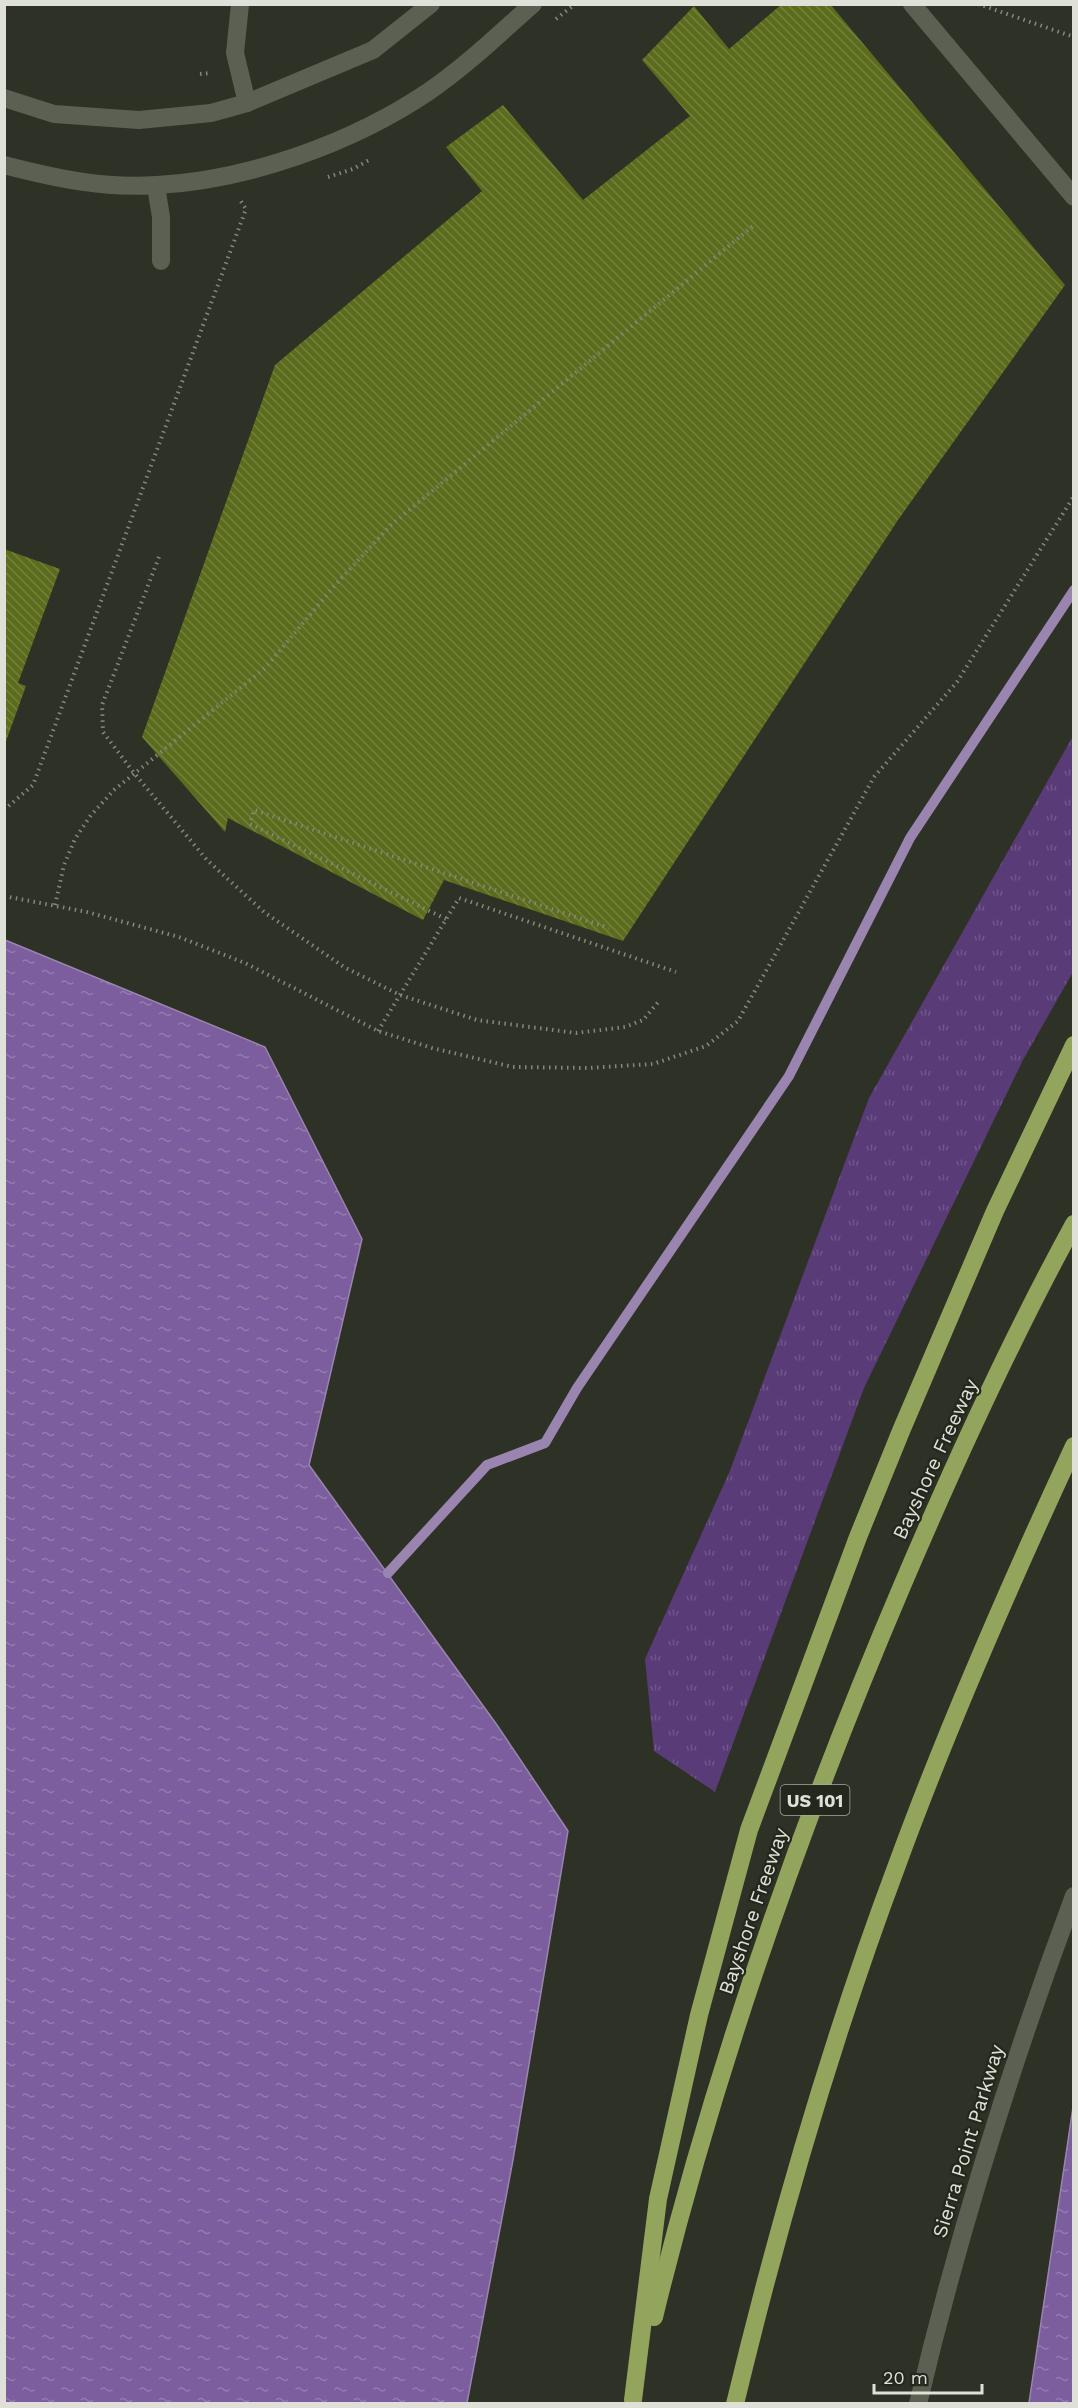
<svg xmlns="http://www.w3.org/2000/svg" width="1078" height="2408" font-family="'Work Sans',sans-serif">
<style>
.grass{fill:url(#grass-tufts)}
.water{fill:url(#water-ripples);stroke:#9a85b0;stroke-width:1.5}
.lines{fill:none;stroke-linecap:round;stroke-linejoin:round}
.stream{stroke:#9a85b0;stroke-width:10}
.building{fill:url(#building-back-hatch)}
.path{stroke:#85887d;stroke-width:4;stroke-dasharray:1.5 4.5;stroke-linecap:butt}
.minor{stroke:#5c6053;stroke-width:18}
.highway{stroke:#93a55d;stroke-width:18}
.labels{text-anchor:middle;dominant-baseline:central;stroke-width:4.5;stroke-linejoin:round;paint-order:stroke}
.shield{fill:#24271c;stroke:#a7a9a0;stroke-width:1.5}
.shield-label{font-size:18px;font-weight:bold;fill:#dfe1d9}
.street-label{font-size:20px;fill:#dfe1d9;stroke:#24271c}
</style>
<defs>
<pattern id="grass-tufts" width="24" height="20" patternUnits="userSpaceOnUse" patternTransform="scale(1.5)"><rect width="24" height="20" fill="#593b77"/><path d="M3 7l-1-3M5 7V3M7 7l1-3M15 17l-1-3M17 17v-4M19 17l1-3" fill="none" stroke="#70578a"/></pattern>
<pattern id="water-ripples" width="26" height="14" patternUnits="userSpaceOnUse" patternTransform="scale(1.5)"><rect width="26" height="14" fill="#7c5d9e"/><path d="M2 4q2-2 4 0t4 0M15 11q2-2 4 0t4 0" fill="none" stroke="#947caf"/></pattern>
<pattern id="building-back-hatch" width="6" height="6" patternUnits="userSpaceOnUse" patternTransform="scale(1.5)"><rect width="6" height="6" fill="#5b6c1d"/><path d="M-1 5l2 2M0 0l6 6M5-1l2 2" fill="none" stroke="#72813d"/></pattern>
</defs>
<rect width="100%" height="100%" fill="#2e3125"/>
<!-- grass -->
<polygon class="grass" points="1073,736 1073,972 1023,1060 864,1388 715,1792 654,1751 645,1659 729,1473 869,1098"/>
<!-- water -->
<g class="water">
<polygon points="5,940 265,1047 362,1239 309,1465 497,1725 568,1831 513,2160 467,2403 5,2403"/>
<polygon points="1073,2107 1073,2403 1029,2403"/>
</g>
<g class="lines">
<!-- stream -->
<polyline class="stream" points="388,1573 487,1465 545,1443 577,1388 789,1076 910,838 1074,590"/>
</g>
<!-- building -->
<g class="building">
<polygon points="782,4 830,4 1065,285 898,520 623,941 444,880 423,920 228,818 225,832 142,737 275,365 482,191 446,147 503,105 583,200 690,116 642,60 694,6 729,49"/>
<polygon points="4,549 60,569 18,683 26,686 5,744"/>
</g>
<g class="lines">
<!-- path -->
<g class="path">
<polyline points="978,4 1074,37"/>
<polyline points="556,19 575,4"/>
<polyline points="200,74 210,73"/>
<polyline points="328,177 353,169 371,159"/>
<polyline points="159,557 102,705 103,732 134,773 207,860 264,912 344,967 400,995 477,1020 576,1033 625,1027 643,1020 660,1000"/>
<polyline points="4,810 33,785 246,209 240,200"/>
<polyline points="4,896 87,912 179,937 245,963 378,1031 432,1048 513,1067 587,1068 653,1064 706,1046 738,1021 874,777 957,682 1074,496"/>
<polyline points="55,905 64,865 75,839 91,815 114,790 265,668 336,584 391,525 753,226"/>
<polyline points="446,919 250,824 254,810 609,928"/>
<polyline points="378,1031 459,898 676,972"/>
</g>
<!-- minor -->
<g class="minor">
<polyline points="240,4 235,53 247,103"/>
<polyline points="912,4 1074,197"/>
<polyline points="4,98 54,114 139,120 211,113 247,103 373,50 431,4"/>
<path d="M4 165C54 178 105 189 157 185 249 180 352 143 428 92 466 66 499 34 533 4"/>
<polyline points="156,186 161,217 161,261"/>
<path d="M918 2404C959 2231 1012 2062 1074 1896"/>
</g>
<!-- highway -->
<g class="highway">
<path d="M654 2317C715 2067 801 1823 902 1586 954 1464 1010 1341 1074 1224"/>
<polyline points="633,2400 658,2199 699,2015 749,1830 858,1537 901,1431 995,1211 1074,1045"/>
<path d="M735 2404C779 2221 831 2041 897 1865 949 1723 1010 1584 1074 1446"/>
</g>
</g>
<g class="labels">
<!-- shield labels -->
<rect class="shield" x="780.5" y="1785" width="69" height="30" rx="4.5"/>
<g class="shield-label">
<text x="815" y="1800">US 101</text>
</g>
<!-- street labels -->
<g class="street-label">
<text transform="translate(935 1459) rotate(-65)">Bayshore Freeway</text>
<text transform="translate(753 1911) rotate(-71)">Bayshore Freeway</text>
<text transform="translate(968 2141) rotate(-73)">Sierra Point Parkway</text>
</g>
</g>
<!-- border -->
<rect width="1078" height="2408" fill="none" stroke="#dfe1d9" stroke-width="12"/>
<!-- scale -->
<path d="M874 2384v9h108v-9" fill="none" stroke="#dfe1d9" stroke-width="3"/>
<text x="883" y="2384" font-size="18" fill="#dfe1d9" stroke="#24271c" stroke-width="4.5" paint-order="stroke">20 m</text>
</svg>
